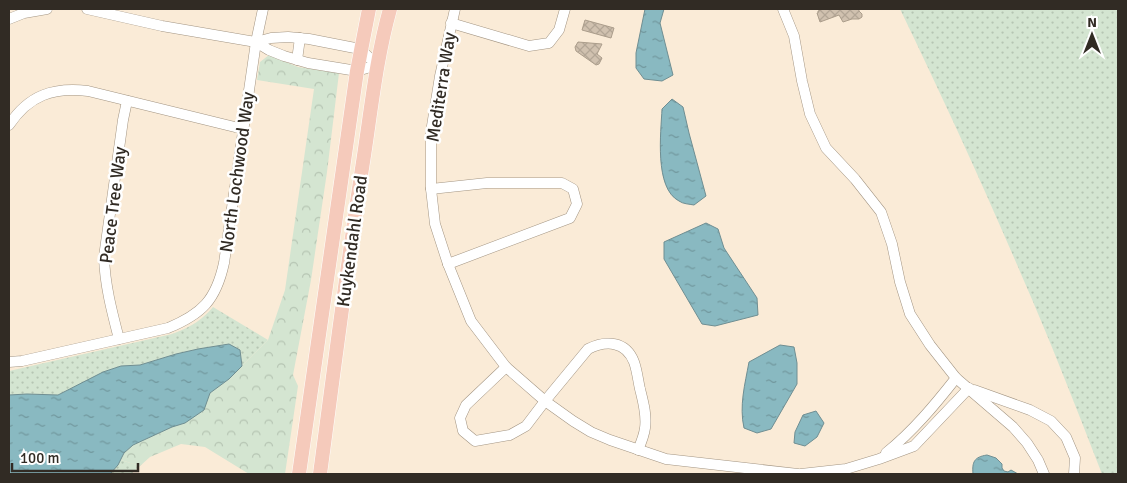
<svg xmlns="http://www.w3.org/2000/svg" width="1127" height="483" font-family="Signika,sans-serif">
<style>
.grass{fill:url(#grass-dots)}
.forest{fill:url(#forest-crowns)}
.water{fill:url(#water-ripples);stroke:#6f8e92}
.building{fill:url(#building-cross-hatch);stroke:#ab9d8b}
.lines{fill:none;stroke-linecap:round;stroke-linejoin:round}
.minor-casing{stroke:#a39583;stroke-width:11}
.major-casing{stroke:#fff;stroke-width:15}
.minor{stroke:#fff;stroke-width:10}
.major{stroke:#f5cabb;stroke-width:14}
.labels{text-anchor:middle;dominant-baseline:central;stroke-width:5;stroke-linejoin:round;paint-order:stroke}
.street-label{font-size:18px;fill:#312b24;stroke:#fff}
</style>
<defs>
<pattern id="grass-dots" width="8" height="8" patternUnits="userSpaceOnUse" patternTransform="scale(1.25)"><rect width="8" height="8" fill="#d4e5d1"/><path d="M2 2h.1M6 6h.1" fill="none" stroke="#b6c5b3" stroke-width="1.8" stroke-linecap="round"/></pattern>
<pattern id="forest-crowns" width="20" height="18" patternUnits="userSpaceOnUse" patternTransform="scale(1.25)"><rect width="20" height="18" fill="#d4e5d1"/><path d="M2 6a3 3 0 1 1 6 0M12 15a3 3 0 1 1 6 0" fill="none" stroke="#b6c5b3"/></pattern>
<pattern id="water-ripples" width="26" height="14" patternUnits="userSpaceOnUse" patternTransform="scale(1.25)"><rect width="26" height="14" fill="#89b9c1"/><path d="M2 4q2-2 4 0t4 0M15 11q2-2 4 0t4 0" fill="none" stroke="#71979d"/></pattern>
<pattern id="building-cross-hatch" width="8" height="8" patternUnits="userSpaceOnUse" patternTransform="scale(1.25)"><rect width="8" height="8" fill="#d0c1af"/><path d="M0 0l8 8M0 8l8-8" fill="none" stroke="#b3a696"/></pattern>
</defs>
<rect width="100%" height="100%" fill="#faebd7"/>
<!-- grass -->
<g class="grass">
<path d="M900 9H1118V474H1102C1076 407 1050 340 1021 274 983 185 942 96 900 9Z"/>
<path d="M213 307 268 340 242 366 240 350 229 344 198 349 176 354 140 365 121 366 58 395 27 394 9 395V371L172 334C190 327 200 322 213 307Z"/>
<polygon points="121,460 140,466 131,474 110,474"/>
</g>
<!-- forest -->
<polygon class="forest" points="269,55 298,67 339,73 327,172 311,280 293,375 298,386 285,474 249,474 205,447 181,444 150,457 140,466 121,460 124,453 133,445 172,427 185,423 210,393 229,379 268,340 285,290 314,89 257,80 260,62"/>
<!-- water -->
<g class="water">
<polygon points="645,9 664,9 660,23 673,75 662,81 644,79 636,68 636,53"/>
<path d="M672 99 683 107 689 133 706 196 694 205C689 204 683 204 679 201 654 188 661 132 662 109Z"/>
<polygon points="706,223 718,229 724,248 757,298 758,315 715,326 702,324 664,259 664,242"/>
<polygon points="229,344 240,350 242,366 229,379 210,393 204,410 185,423 172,427 133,445 124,453 118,465 110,474 9,474 9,395 27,394 58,395 103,372 121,366 140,365 176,354 198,349"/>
<path d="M780 345 794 347 797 363V384L771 429 757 433 744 428C739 406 745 384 749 362Z"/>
<polygon points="816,411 824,423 817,437 805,446 794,443 795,432 803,415"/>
<path d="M987 455 996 458 1002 464V468L1004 471 1008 472 1011 470 1018 474H973C972 462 974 457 987 455Z"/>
</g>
<!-- building -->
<g class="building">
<polygon points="823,9 859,9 859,11 862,14 862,17 859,19 852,19 843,22 839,15 820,22 817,13 818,13 818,11"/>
<polygon points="585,20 614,28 611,38 582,30"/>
<polygon points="578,42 602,44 597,54 602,58 599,64 596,65 576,51 575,47"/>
</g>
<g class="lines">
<defs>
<g id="minor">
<polyline points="87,9 162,26 256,42 271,38 288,37 309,39 360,49 377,65 357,71 308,63 284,56 269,50 256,42"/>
<polyline points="455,9 440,76 431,132 431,189 435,224 448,264 471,321 506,367 545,401 573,421 591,432 610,440 666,459 798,474"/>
<polyline points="783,9 794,36 802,81 810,114 826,148 855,179 881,212 892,244 900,282 910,314 930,345 956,378 1013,427 1027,443 1038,460 1044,474"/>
<polyline points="9,19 24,13 47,9"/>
<polyline points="451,23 529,46 549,43 559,30 565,9"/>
<polyline points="297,60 300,38"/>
<path d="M9 125C29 95 53 87 88 91L243 129"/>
<polyline points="431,189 487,183 562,183 573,189 577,204 570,218 448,264"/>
<path d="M119 339C112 312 105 286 104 257L123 120 127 101"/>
<path d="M9 362 22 361 168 328C202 314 216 300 224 263L256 42 263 9"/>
<path d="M506 367 466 405 460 418 463 431 475 441 510 435 526 426 545 401 588 349C606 340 626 341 634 362 637 370 638 380 640 389 643 401 647 415 645 428 644 436 641 443 638 450"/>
<polyline points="974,390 1030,410 1051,421 1066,437 1075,458 1074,474"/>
<path d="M886 453C913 431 934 406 956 378"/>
<polyline points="801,474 846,469 879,459 914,446 969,388"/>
</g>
<g id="major">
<polyline points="299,474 357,71 369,9"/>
<path d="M320 474C334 370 347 266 363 162 371 111 376 59 390 9"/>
</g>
</defs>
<!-- minor casing -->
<use href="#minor" class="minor-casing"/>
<!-- major casing -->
<use href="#major" class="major-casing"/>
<!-- minor -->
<use href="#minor" class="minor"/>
<!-- major -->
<use href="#major" class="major"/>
</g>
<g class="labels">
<!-- street labels -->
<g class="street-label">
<text transform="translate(441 87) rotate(-81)">Mediterra Way</text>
<text transform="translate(237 172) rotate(-82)">North Lochwood Way</text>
<text transform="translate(113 205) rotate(-83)">Peace Tree Way</text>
<text transform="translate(352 241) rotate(-82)">Kuykendahl Road</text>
</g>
</g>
<!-- border -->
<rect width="1127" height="483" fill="none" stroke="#312b24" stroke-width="20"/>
<!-- north arrow -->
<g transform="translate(1092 35)" stroke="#ffffff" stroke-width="4" paint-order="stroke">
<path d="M0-4L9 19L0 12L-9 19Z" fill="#312b24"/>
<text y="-8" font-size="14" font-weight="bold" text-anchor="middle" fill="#312b24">N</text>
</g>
<!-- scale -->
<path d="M12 463v8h126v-8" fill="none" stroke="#312b24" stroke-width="2.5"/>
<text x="20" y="463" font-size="15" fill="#312b24" stroke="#ffffff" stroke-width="4" paint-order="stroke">100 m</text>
</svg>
